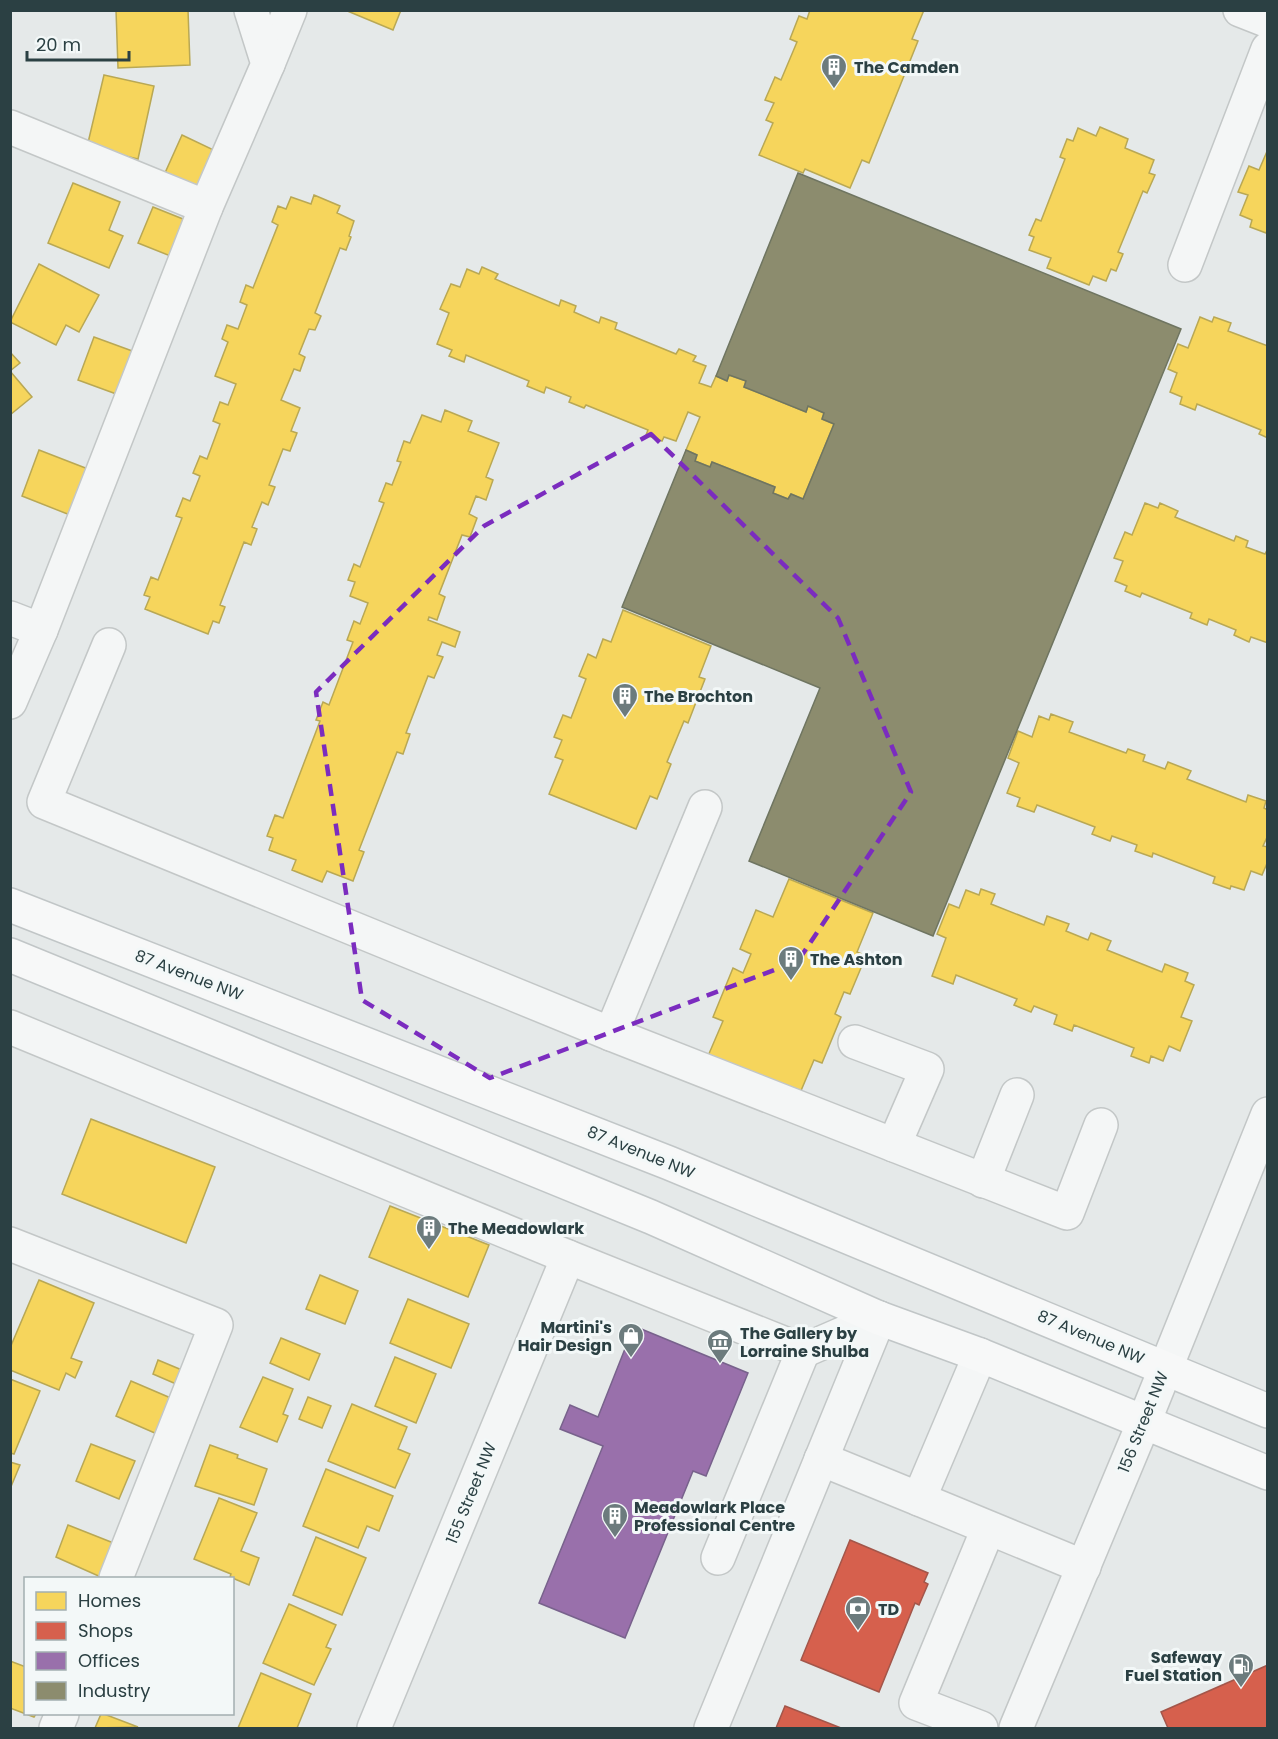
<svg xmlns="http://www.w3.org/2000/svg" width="1278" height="1739" font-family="Poppins,sans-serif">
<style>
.homes{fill:#f6d55c;stroke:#b9a854;stroke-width:1.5}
.shops{fill:#d6604d;stroke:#a3564a;stroke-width:1.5}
.offices{fill:#9970ab;stroke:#78628c;stroke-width:1.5}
.industry{fill:#8c8c6e;stroke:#6f7561;stroke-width:1.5}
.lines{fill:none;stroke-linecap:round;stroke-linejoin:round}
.minor-casing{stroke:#c3c7c7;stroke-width:36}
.major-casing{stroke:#c1c6c7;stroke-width:36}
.minor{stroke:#f4f6f6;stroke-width:33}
.major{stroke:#f7f8f8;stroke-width:33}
.marked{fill:none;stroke:#7b2cbf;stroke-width:4.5;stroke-dasharray:12 8;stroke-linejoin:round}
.labels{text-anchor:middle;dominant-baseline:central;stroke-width:6;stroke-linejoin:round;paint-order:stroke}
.poi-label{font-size:16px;font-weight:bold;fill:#2b4043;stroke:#f3f8f8;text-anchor:start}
.street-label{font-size:16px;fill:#2b4043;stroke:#f3f8f8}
</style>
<rect width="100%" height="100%" fill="#e5e9e9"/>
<!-- homes -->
<g class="homes">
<polygon points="116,10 188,10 190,65 118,68"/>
<polygon points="345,10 401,10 393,30"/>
<polygon points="810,10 924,10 912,39 918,41 869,163 862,160 850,188 805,169 803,173 759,155 773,123 766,120 774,103 765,100 775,77 781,80 797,42 790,39 799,16 807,19"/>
<polygon points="104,75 154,86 138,159 87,147"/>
<polygon points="1100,127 1128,139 1125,148 1154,160 1149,173 1155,175 1147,193 1143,191 1118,252 1123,254 1116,271 1111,269 1106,281 1093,276 1089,285 1047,268 1051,258 1029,250 1034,237 1029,235 1036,219 1041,221 1065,159 1060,157 1067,139 1073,141 1078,128 1096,136"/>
<polygon points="182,135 220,153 203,191 165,173"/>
<polygon points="1268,149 1268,228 1266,233 1250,227 1252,220 1240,215 1248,195 1238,192 1249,166 1259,170"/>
<polygon points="73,183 120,202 109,230 123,236 109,268 48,243"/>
<polygon points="314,195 340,206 337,213 354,221 349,236 351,237 346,250 340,248 315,313 321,316 315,330 309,329 299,354 305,357 300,371 294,369 281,400 300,408 291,431 297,433 290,451 283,449 269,485 275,487 268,505 262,502 252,527 257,529 251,545 244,542 220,605 225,607 219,623 213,621 208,634 145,609 150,597 144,595 151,577 158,580 182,518 176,516 183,498 190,501 200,476 193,473 200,456 207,459 220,424 213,421 220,402 228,405 236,384 215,376 228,342 222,339 227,325 238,329 247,305 240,302 246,285 253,288 278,225 272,222 278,206 286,209 291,197 311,204"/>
<polygon points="153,207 188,221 173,257 138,243"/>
<polygon points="39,264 99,295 79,332 66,325 56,345 10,322"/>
<polygon points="482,267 498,274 495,279 559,306 561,300 576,306 574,312 599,323 601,317 617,323 615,329 676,354 679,349 696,356 693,361 706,366 699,383 711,387 716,376 727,381 729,375 746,381 744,387 806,412 808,406 824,413 822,419 834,424 803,499 791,494 788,499 773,493 775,487 712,462 710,467 695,461 697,455 686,450 700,417 688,412 676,441 664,437 662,441 646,435 648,430 586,405 584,408 569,402 571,397 546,387 544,393 527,386 529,381 466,355 464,362 449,356 452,350 437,344 449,313 440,309 451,284 460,287 467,269 479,274"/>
<polygon points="1200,317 1212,322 1214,317 1231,323 1228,331 1268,346 1268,438 1259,434 1261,430 1197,404 1195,410 1180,404 1182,397 1170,392 1177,373 1168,369 1178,344 1188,348"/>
<polygon points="94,337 135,352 119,395 78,380"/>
<polygon points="10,352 20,363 10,371"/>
<polygon points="10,371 32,397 10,415"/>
<polygon points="445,410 472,421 468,431 499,443 486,477 493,480 486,500 476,496 469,514 477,518 470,537 462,535 439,594 445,597 437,620 429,617 428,620 460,632 455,647 442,642 437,655 443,657 434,678 428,676 406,733 410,734 403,754 397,752 359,850 364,852 353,881 327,871 322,882 292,870 296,860 269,850 273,838 267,836 275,815 283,818 320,721 316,720 323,702 329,705 353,642 347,640 354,621 360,624 368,603 350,596 355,582 348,580 354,564 360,567 384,503 379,501 386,483 392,485 401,462 397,461 404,441 410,443 422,415 441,422"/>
<polygon points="39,450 88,469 70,515 22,496"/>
<polygon points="1145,503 1158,508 1160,503 1178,511 1175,517 1234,541 1236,536 1248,541 1246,547 1265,554 1268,548 1268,643 1251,637 1249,642 1234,635 1236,630 1209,619 1207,625 1190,618 1192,613 1142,593 1140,597 1125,591 1127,586 1115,581 1123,561 1114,558 1125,532 1132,535"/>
<polygon points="623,610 711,646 699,677 705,679 688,723 684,721 667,762 671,764 657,799 650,796 636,829 549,794 563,760 555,757 562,740 554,737 563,715 571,718 586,679 579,676 588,654 596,658 603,639 611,642"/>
<polygon points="1051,714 1073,722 1069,732 1126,753 1128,749 1145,755 1143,761 1165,769 1168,762 1191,771 1187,779 1246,802 1248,795 1266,801 1264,808 1268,810 1268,835 1263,846 1268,847 1268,861 1262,875 1251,871 1244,890 1231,886 1230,889 1213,883 1215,877 1153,853 1152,857 1135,851 1137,845 1112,836 1110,841 1092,834 1095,827 1037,805 1034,812 1017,806 1020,798 1007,793 1019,763 1008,758 1018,731 1032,737 1039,716 1049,720"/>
<polygon points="789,879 873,913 857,952 866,956 850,994 844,992 835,1014 841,1017 822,1063 814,1060 800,1093 708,1056 723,1021 713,1017 733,968 743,973 751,954 740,949 756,910 773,917"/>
<polygon points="981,889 995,894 991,904 1044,925 1047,916 1069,924 1066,931 1088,940 1091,933 1111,941 1107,950 1162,972 1165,964 1188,973 1185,981 1194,985 1181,1017 1192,1021 1180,1051 1169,1046 1163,1061 1151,1056 1149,1063 1131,1056 1134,1048 1074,1025 1072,1031 1054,1024 1057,1015 1034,1006 1031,1012 1014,1005 1017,999 956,975 953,984 932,976 946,938 937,934 949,904 959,908 966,890 979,895"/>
<polygon points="91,1119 215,1167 186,1243 62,1194"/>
<polygon points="390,1206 489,1245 468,1297 369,1257"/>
<polygon points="320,1275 358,1291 345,1324 306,1309"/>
<polygon points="39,1280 94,1303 71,1358 82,1362 75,1378 66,1373 59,1390 10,1370 10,1348"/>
<polygon points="408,1299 469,1324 451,1368 390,1343"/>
<polygon points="281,1338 320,1354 309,1380 270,1363"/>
<polygon points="395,1357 436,1374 416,1423 375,1406"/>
<polygon points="158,1360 189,1373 183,1387 153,1374"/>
<polygon points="263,1377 293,1389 283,1414 288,1416 277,1442 240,1427"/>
<polygon points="10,1379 40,1391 14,1454 10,1453"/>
<polygon points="131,1381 173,1399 157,1434 116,1416"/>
<polygon points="308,1397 331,1406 322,1428 299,1419"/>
<polygon points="352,1404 407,1427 398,1449 410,1454 395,1488 328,1461"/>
<polygon points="91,1444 135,1461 119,1499 76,1481"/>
<polygon points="210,1445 238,1455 237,1458 267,1469 254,1505 195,1486"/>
<polygon points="10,1462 20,1465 10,1489"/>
<polygon points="326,1469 393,1496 379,1531 367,1526 358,1548 303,1526"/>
<polygon points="219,1498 257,1513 241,1551 259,1558 249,1585 230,1577 231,1574 194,1559"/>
<polygon points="68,1525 116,1544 103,1578 56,1557"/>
<polygon points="316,1537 366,1558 342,1615 293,1595"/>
<polygon points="289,1604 336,1625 326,1647 331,1649 314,1685 263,1663"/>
<polygon points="10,1661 26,1667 26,1714 36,1714 34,1717 10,1708"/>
<polygon points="261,1673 311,1694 297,1728 238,1728"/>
<polygon points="101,1714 104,1714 138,1727 95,1728"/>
</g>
<!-- shops -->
<g class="shops">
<polygon points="850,1540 928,1573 924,1582 928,1584 919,1605 915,1603 879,1692 801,1660"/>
<polygon points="1268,1665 1268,1728 1168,1728 1161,1712"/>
<polygon points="785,1706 841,1728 776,1728"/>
</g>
<!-- offices -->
<polygon class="offices" points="634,1326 748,1373 706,1476 693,1471 625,1638 539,1603 603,1446 560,1429 570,1405 598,1417"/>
<!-- industry -->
<polygon class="industry" points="798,173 1181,329 933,936 749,861 820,688 622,607 686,450 697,455 695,461 710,467 712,462 775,487 773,493 788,499 791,494 803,499 834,424 822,419 824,413 808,406 806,412 744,387 746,381 729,375 727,381 716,376"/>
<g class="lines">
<defs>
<g id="minor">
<polyline points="1240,10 1268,21"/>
<polyline points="268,64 290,10"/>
<polyline points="10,127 206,207"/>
<polyline points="1185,265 1268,49"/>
<polyline points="10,618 41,630"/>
<polyline points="109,645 44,802 611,1034 1067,1213 1101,1125"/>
<polyline points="10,702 41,630 206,207 268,64 251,10"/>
<polyline points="10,1027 568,1257 803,1351 879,1318"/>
<polyline points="611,1034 705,807"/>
<polyline points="855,1042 927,1069 894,1145"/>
<polyline points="983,1181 1017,1095"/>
<polyline points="10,1244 216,1325 116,1578"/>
<polyline points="980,1355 919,1499 1084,1567"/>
<polyline points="821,1459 919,1499"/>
<polyline points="718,1558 803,1351"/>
<polyline points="56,1728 62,1714"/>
<polyline points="374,1728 568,1257"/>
<polyline points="711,1728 879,1318"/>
<polyline points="981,1728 916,1703 988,1529"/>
<polyline points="1016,1728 1144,1422 1268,1114"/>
</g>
<g id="major">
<polyline points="10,905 669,1163 1268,1411"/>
<polyline points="10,955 651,1217 879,1318 980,1355 1268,1473"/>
</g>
</defs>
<!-- minor casing -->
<use href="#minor" class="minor-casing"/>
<!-- major casing -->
<use href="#major" class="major-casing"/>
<!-- minor -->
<use href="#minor" class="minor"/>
<!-- major -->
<use href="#major" class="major"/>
</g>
<!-- marked area -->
<path class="marked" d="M651 434 838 618 911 792 798 961 490 1078 362 1000 316 692 484 526Z"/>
<!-- icons -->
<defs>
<symbol id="building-pin" viewBox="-11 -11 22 30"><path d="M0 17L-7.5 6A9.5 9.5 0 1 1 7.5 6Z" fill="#6c7b7d" stroke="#f3f8f8"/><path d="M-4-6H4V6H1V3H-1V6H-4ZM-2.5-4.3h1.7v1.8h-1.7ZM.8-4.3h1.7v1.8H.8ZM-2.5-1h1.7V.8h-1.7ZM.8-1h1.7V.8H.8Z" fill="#fff"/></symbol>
<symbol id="shop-pin" viewBox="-11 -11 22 30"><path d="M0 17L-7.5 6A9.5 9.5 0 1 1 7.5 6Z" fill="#6c7b7d" stroke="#f3f8f8"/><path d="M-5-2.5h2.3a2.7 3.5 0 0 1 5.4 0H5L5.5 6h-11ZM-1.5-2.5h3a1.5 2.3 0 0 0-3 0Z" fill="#fff"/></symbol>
<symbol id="museum-pin" viewBox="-11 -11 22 30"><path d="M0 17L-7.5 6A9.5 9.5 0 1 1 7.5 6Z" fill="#6c7b7d" stroke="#f3f8f8"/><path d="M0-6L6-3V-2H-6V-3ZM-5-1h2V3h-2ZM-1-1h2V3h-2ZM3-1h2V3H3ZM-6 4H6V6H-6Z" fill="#fff"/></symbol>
<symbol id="bank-pin" viewBox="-11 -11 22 30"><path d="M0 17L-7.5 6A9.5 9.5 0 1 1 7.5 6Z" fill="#6c7b7d" stroke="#f3f8f8"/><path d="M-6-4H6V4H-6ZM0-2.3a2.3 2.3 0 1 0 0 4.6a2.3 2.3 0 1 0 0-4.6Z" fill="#fff"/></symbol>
<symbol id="fuel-pin" viewBox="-11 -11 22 30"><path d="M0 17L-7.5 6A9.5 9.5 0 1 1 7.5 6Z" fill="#6c7b7d" stroke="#f3f8f8"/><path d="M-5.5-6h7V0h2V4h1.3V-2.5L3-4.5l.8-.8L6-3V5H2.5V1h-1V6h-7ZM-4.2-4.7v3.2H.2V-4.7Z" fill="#fff"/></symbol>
</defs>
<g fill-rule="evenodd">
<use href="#building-pin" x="819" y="52" width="30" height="40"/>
<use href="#building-pin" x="610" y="681" width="30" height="40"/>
<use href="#building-pin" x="776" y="944" width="30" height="40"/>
<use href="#building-pin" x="414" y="1213" width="30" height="40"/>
<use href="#shop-pin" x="616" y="1321" width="30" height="40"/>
<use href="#museum-pin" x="705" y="1327" width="30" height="40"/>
<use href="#building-pin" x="600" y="1501" width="30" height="40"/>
<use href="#bank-pin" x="843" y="1594" width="30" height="40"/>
<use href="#fuel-pin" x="1226" y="1651" width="30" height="40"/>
</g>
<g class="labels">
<!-- poi labels -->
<g class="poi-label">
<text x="854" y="67">The Camden</text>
<text x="644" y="696">The Brochton</text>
<text x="810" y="959">The Ashton</text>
<text x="448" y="1228">The Meadowlark</text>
<text x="612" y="1327" text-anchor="end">Martini's<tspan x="612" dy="18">Hair Design</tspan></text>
<text x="740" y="1333">The Gallery by<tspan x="740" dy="18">Lorraine Shulba</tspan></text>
<text x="634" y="1507">Meadowlark Place<tspan x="634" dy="18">Professional Centre</tspan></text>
<text x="878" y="1609">TD</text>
<text x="1222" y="1657" text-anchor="end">Safeway<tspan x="1222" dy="18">Fuel Station</tspan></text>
</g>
<!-- street labels -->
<g class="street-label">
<text transform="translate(189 975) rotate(21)">87 Avenue NW</text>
<text transform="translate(641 1152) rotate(22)">87 Avenue NW</text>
<text transform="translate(1091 1337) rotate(23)">87 Avenue NW</text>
<text transform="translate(1143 1422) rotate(-68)">156 Street NW</text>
<text transform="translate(471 1493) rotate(-68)">155 Street NW</text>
</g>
</g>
<!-- border -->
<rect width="1278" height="1739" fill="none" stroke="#2b4043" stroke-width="24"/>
<!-- legend -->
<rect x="24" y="1577" width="210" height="138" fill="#f3f8f8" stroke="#a3aeb0" stroke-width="1.5"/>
<rect x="36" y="1592" width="30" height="18" fill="#f6d55c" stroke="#a3aeb0" stroke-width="1.5"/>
<text x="78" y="1607" font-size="18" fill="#2b4043">Homes</text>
<rect x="36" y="1622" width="30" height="18" fill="#d6604d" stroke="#a3aeb0" stroke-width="1.5"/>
<text x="78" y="1637" font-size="18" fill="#2b4043">Shops</text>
<rect x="36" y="1652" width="30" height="18" fill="#9970ab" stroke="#a3aeb0" stroke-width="1.5"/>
<text x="78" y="1667" font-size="18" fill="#2b4043">Offices</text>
<rect x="36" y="1682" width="30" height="18" fill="#8c8c6e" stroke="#a3aeb0" stroke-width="1.5"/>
<text x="78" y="1697" font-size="18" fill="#2b4043">Industry</text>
<!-- scale -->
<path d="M27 51v9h102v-9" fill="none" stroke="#2b4043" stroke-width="3"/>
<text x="36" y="51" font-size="18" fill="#2b4043" stroke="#f3f8f8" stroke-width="4.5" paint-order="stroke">20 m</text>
</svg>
